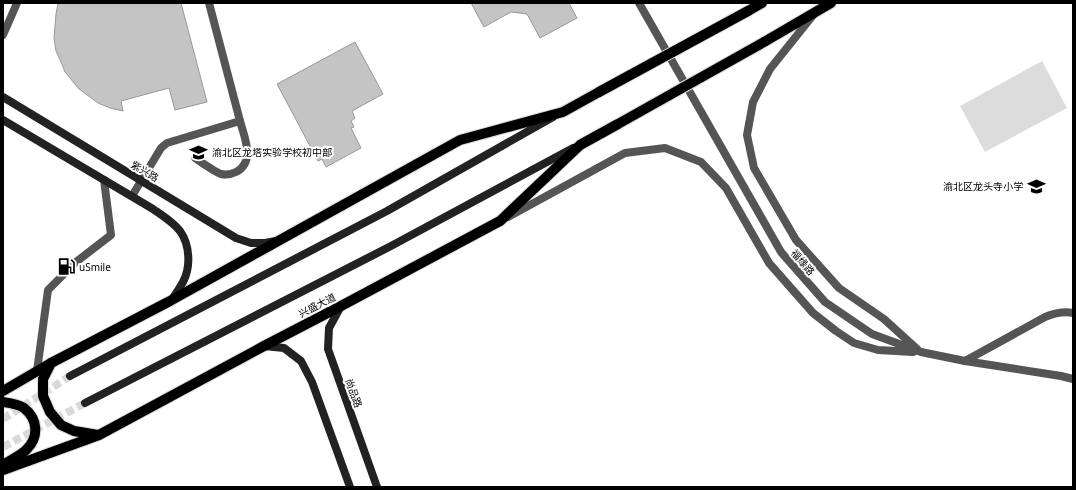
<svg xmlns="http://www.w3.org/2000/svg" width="1076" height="490" font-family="'Noto Sans','Noto Sans SC',sans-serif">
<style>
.green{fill:#dcdcdc}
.building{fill:#c4c4c4;stroke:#999}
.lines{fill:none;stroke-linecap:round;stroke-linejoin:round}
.secondary-tunnel{stroke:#d9d9d9;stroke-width:8;stroke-dasharray:8 4;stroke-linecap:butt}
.primary-casing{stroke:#dbdbdb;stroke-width:12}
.service{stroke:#555;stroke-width:8}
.minor{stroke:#555;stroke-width:8}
.tertiary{stroke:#555;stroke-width:8}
.secondary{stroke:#222;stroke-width:8}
.primary{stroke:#000;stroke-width:10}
.primary-bridge-casing{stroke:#dbdbdb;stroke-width:12;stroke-linecap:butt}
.primary-bridge{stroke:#000;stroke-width:10}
.labels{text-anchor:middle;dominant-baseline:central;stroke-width:4;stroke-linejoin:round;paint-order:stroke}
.poi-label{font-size:10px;fill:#000;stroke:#fff;text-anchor:start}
.street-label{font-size:10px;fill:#000;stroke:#fff}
</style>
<rect width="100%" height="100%" fill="#fff"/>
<!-- green -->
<polygon class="green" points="1042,61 1067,108 985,152 960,106"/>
<!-- building -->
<g class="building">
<polygon points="58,3 181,3 207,102 175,110 169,88 121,101 123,111 110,108 98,103 79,89 65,72 61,62 56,51 54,38 56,14"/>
<polygon points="471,3 569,3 577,18 540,38 527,14 511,12 484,27"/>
<polygon points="355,42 383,94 352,111 355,118 351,121 354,127 351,128 361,148 326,167 322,159 318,161 277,84"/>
</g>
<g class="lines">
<!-- secondary-tunnel -->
<g class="secondary-tunnel">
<polyline points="3,419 70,376"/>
<polyline points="3,447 85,403"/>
</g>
<defs>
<g id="primary">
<polyline points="748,11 762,3"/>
<polyline points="764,42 831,3"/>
<polyline points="51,363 43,379 43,396 50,412 61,425 74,431 98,435"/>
<polyline points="3,391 51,363 170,301 460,140 563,112 599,92"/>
<path d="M3 402C10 403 18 404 24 408 38 419 39 437 27 449 22 455 10 460 3 465"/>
<polyline points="3,470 99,435 264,346 341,306 500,221 580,145 618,124"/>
</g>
</defs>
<!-- primary casing -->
<use href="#primary" class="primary-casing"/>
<!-- service -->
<g class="service">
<path d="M195 158C201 162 215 172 221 174 226 175 232 174 236 172 256 162 244 136 240 121"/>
<polyline points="132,196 161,148 167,143 240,121 209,3"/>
<path d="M965 361 1045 317C1055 313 1063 311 1073 313"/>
<polyline points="37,371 48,290 76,262 111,235 104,180"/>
</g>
<!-- minor -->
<polyline class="minor" points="3,35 17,3"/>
<!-- tertiary -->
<g class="tertiary">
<polyline points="639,3 781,252 825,302 872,334 921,352 965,361 1061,376 1073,379"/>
<polyline points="814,14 770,69 753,102 747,135 754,168 796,240 839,288 884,319 917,349"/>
<polyline points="508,217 625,153 665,148 701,162 726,188 769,263 813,313 836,331 854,343 878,350 913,352"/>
</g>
<!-- secondary -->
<g class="secondary">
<polyline points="3,97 236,238 251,243 265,243 276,241"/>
<path d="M3 120 153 209C163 216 173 222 180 231 190 245 191 267 183 282 179 289 175 295 171 301"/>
<polyline points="341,306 329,328 328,349 377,487"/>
<polyline points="264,346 284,348 301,361 312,382 350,487"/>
<polyline points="70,376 387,211 553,117"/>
<polyline points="85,403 391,246 573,148"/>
</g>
<!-- primary -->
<use href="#primary" class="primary"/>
<defs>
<g id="primary-bridge">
<polyline points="599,92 748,11"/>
<polyline points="618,124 764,42"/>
</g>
</defs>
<!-- primary-bridge casing -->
<use href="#primary-bridge" class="primary-bridge-casing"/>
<!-- primary-bridge -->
<use href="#primary-bridge" class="primary-bridge"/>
</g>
<!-- icons -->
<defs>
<symbol id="school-bare" viewBox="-9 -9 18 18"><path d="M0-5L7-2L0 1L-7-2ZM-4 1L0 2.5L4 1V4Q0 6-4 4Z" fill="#000" stroke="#fff" stroke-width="2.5" paint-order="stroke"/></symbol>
<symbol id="fuel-bare" viewBox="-9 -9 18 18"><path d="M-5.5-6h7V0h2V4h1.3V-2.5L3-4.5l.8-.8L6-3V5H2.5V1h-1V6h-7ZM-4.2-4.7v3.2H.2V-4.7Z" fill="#000" stroke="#fff" stroke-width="2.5" paint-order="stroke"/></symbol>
</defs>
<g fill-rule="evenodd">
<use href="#school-bare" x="186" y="140" width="25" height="25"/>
<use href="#school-bare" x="1024" y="174" width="25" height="25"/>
<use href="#fuel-bare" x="54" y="254" width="25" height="25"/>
</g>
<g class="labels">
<!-- poi labels -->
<g class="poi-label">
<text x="212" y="152">渝北区龙塔实验学校初中部</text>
<text x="1023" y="186" text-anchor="end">渝北区龙头寺小学</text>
<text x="79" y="267">uSmile</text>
</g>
<!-- street labels -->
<g class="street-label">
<text transform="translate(145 171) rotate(31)">紫兴路</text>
<text transform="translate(803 262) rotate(49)">福缘路</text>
<text transform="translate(317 305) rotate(-27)">兴盛大道</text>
<text transform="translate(354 393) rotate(70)">尚品路</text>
</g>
</g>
<!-- border -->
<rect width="1076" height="490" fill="none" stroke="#000000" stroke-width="8"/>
</svg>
